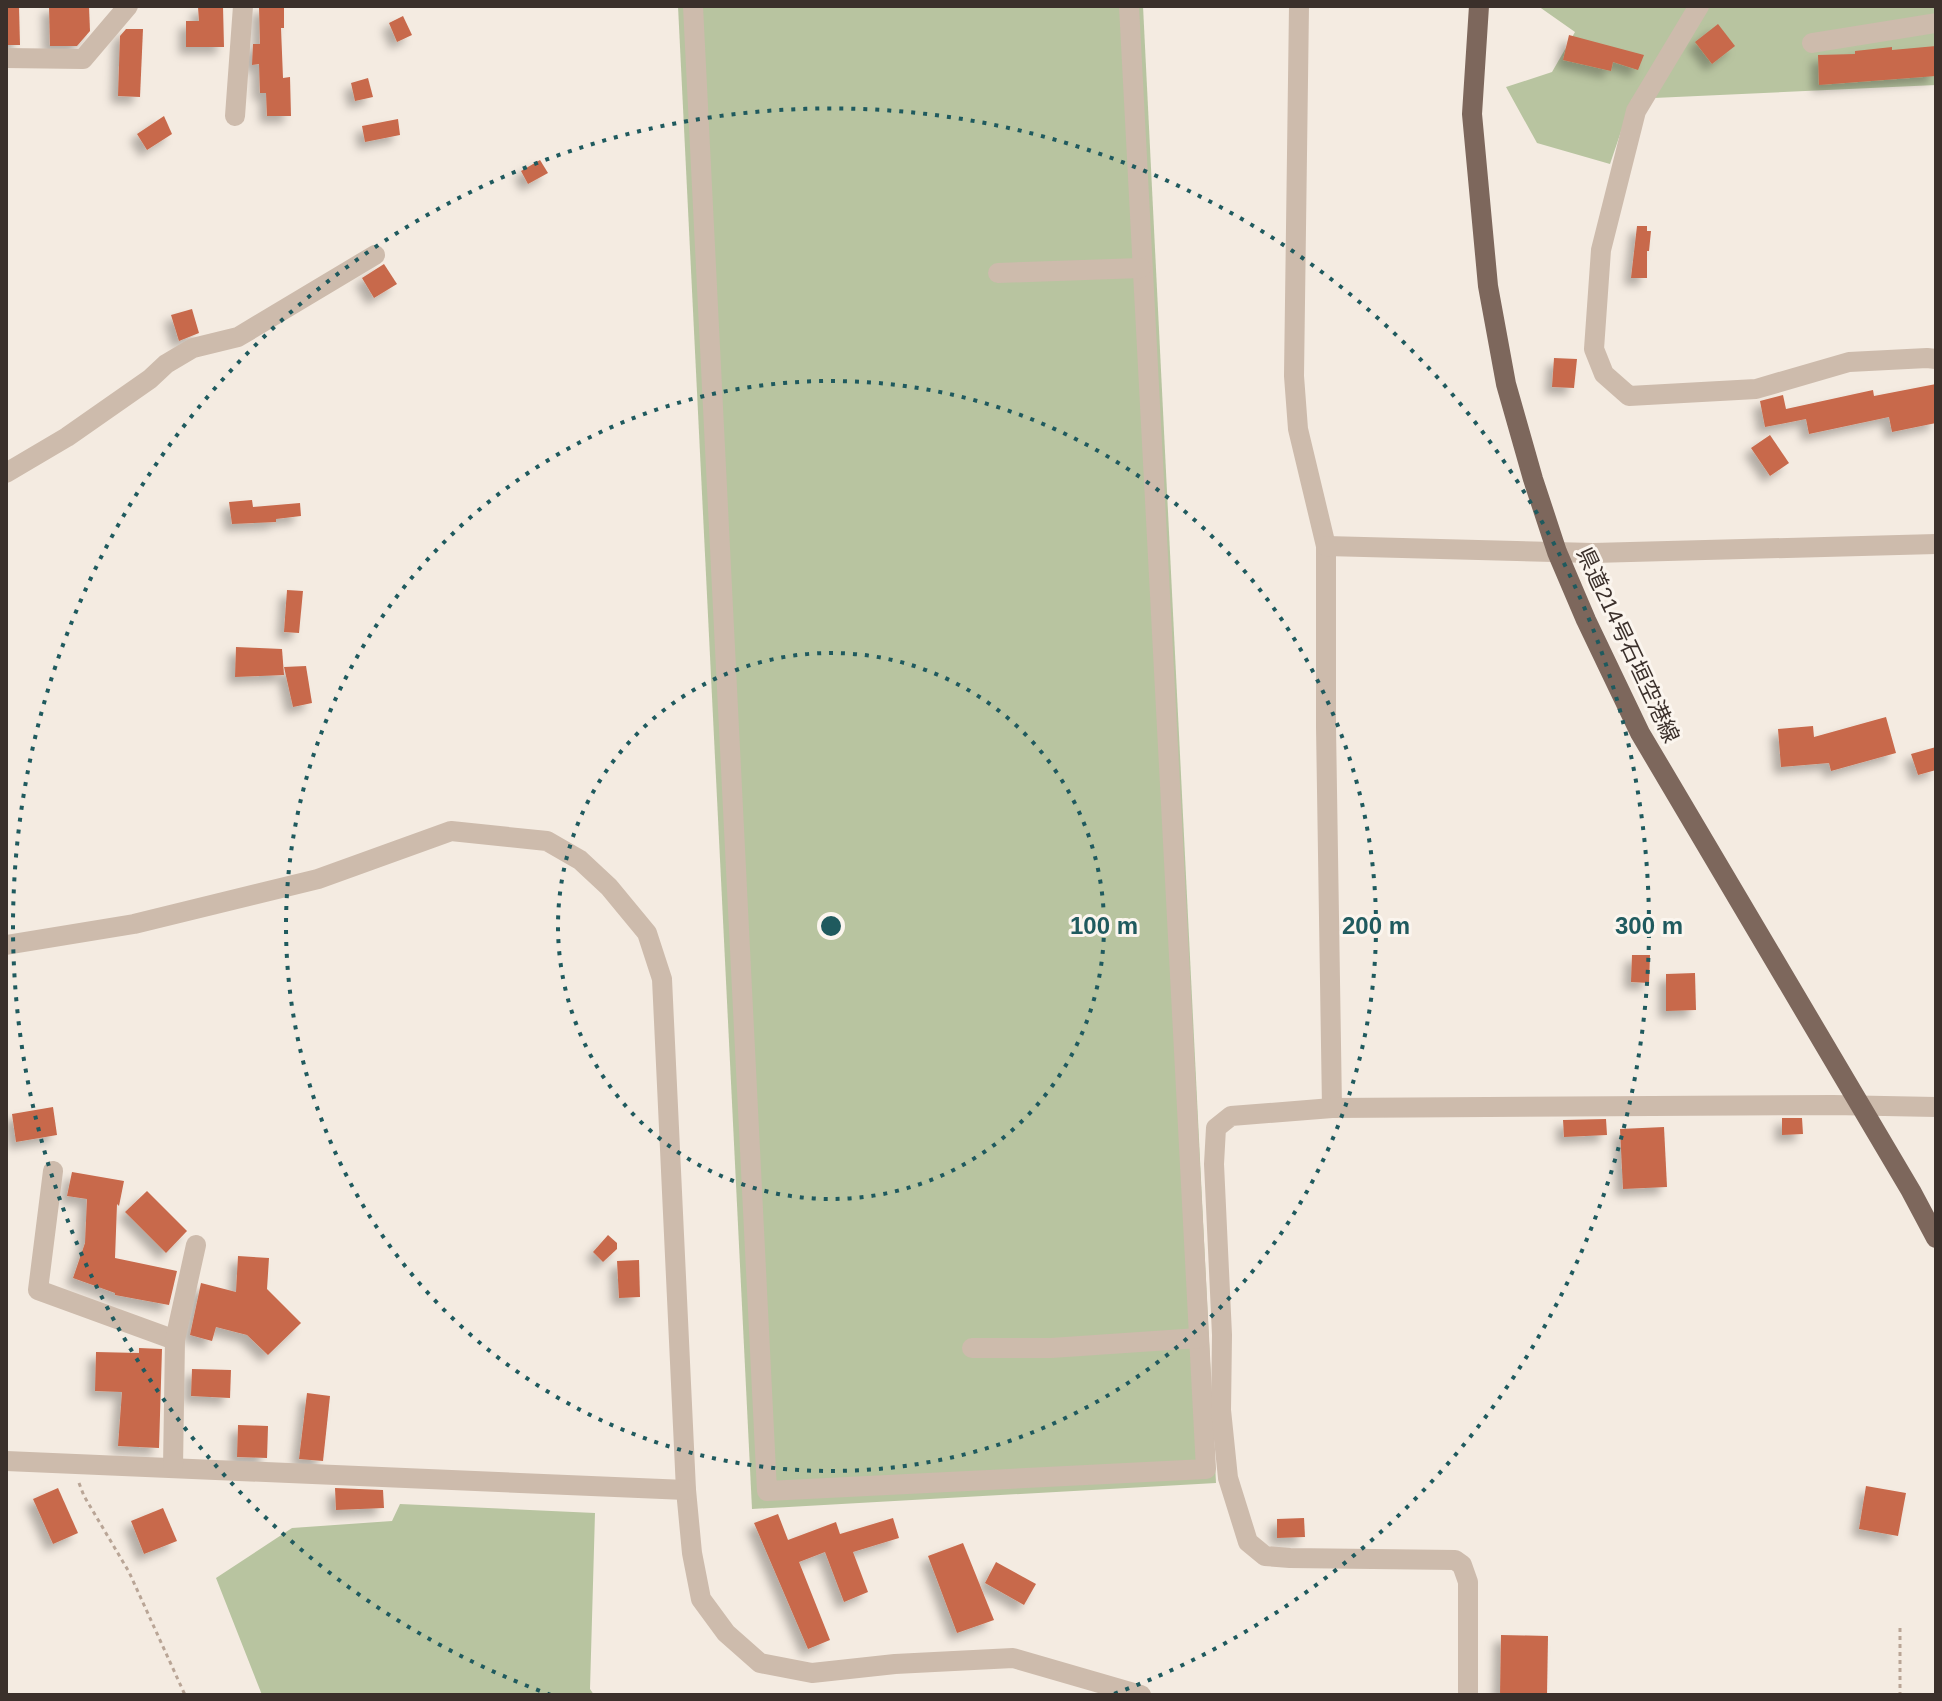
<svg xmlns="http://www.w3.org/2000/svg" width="1942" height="1701" font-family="Helvetica,'Noto Sans JP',sans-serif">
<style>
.green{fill:#b8c4a0}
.building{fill:#c8694b;filter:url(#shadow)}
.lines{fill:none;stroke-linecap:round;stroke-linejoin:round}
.path{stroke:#b9a596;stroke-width:3;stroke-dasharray:4 4;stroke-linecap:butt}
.minor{stroke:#cdbbac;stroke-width:20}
.major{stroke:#7d675c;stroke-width:20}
.ring{fill:none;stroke:#1f5a5e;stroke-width:4;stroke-dasharray:4 8}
.labels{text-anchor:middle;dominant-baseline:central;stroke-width:6;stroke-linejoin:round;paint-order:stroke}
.street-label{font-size:22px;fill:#3b302b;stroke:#fbf5ee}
.centre{fill:#1f5a5e;stroke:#fbf5ee;stroke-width:4}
.ring-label{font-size:24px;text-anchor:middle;font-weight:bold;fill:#1f5a5e;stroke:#fbf5ee;stroke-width:6;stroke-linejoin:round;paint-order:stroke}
</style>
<defs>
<filter id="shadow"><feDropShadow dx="-7" dy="7" stdDeviation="4" flood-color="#0004"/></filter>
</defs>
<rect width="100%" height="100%" fill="#f4ebe1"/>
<!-- green -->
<g class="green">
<polygon points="678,6 1143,6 1216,1483 752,1509"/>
<polygon points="1538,6 1936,6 1936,85 1632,99 1610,164 1537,143 1506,87 1552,72 1575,32"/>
<polygon points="400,1504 595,1513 590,1689 594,1695 262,1695 216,1578 292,1528 392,1521"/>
</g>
<!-- building -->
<g class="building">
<polygon points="6,6 19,6 20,45 6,45"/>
<polygon points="49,6 89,6 90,31 77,46 50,46"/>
<polygon points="223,6 224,47 186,47 186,21 199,21 198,7"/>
<polygon points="284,6 284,28 281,28 283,78 290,77 291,116 267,116 266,93 260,93 259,64 252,65 253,44 260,44 259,7"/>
<polygon points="403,16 412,35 397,42 389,23"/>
<polygon points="1718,24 1735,46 1712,64 1695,42"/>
<polygon points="126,29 143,29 140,97 118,96 120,36"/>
<polygon points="1569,35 1644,55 1638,70 1613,62 1611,71 1563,60"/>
<polygon points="1936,46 1936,76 1819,85 1818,55 1855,54 1855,51 1892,47 1892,50"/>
<polygon points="368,78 373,97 355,101 351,83"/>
<polygon points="164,116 172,134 147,150 137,134"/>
<polygon points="398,119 400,135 365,142 362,126"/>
<polygon points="540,160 548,173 528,184 521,171"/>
<polygon points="1637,226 1647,226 1647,231 1651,231 1649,251 1647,251 1647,278 1631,278"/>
<polygon points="384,264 397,284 374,298 362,278"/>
<polygon points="192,309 199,333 179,341 171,315"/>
<polygon points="1554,358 1577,359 1574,388 1552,387"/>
<polygon points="1936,384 1936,423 1892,432 1889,417 1809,434 1806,419 1765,427 1760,401 1783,395 1786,409 1873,390 1874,396"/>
<polygon points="1770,435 1789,463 1770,476 1751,448"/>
<polygon points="252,500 253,507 300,503 301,516 276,519 276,522 232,524 229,502"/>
<polygon points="287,590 303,591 299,633 284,632"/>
<polygon points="236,647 282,649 284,675 235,677"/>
<polygon points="306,666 312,703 293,707 284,667"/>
<polygon points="1886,717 1896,753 1831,771 1829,763 1781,767 1778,729 1813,726 1814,737"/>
<polygon points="1936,747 1936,770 1918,775 1911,754"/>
<polygon points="1632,955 1650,955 1649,983 1631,982"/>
<polygon points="1695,973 1696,1010 1666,1011 1666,974"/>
<polygon points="53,1107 57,1135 16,1142 12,1114"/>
<polygon points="1782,1118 1802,1118 1803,1134 1782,1135"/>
<polygon points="1606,1119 1607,1135 1564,1137 1563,1120"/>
<polygon points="1664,1127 1667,1187 1623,1189 1620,1129"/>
<polygon points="72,1172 124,1181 119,1206 117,1204 115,1258 177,1271 169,1305 115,1295 115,1293 73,1278 85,1243 87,1199 67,1196"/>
<polygon points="147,1191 187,1231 166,1253 125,1212"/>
<polygon points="608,1235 617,1243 617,1249 603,1262 593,1252"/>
<polygon points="238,1256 269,1258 267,1289 301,1323 268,1355 247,1335 216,1327 212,1341 190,1335 201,1283 236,1292"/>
<polygon points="639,1260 640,1297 619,1298 617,1261"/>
<polygon points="139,1348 162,1349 159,1448 118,1446 122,1392 95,1391 96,1352 139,1353"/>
<polygon points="192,1369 231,1370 230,1398 191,1396"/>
<polygon points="307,1393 330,1396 323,1461 299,1459"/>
<polygon points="238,1425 268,1426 267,1458 237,1457"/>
<polygon points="1866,1486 1906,1493 1898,1536 1859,1529"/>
<polygon points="58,1488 78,1533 53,1544 33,1499"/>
<polygon points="335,1488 383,1490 384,1508 336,1510"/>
<polygon points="163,1508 177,1541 144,1554 131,1521"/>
<polygon points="778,1514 788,1540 836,1522 840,1534 893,1518 899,1538 853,1552 868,1592 844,1602 825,1552 799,1562 830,1640 808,1649 754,1523"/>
<polygon points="1304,1518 1305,1537 1277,1538 1277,1519"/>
<polygon points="963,1543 994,1620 957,1633 928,1556"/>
<polygon points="996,1562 1036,1584 1024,1605 985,1583"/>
<polygon points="1501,1635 1548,1636 1547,1695 1500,1695"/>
</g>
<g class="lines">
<!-- path -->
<g class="path">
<polyline points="79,1483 84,1496 129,1572 185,1695"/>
<polyline points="1900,1628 1900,1695"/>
</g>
<!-- minor -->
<g class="minor">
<polyline points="693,6 767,1491 1206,1469 1129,6"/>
<polyline points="1299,6 1294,376 1298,429 1326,546 1326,727 1332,1108"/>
<polyline points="1699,6 1636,111 1601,250 1594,349 1604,374 1629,396 1756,389 1849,362 1927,358 1936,359"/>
<polyline points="1812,43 1936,23"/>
<polyline points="6,58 83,59 128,6"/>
<polyline points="235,116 243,6"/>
<polyline points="998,273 1141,268"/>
<polyline points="6,473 67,437 150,379 166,364 193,348 238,337 375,255"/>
<polyline points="1326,546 1593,553 1936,544"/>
<polyline points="6,945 134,924 318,879 451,831 547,841 580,860 609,887 647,933 662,979 686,1490 692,1553 701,1599 726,1633 760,1663 812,1673 895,1664 1013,1658 1141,1695"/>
<polyline points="53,1171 38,1290 175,1340"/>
<polyline points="972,1348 1051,1348 1199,1338"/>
<polyline points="6,1461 686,1490"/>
<polyline points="173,1467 175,1340 196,1245"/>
<polyline points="1468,1695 1468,1582 1462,1565 1455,1560 1290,1558 1265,1556 1248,1542 1228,1478 1221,1410 1222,1335 1214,1164 1216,1128 1231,1116 1332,1108 1833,1105 1936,1107"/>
</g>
<!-- major -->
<polyline class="major" points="1479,6 1472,114 1488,286 1506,384 1533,479 1557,552 1586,620 1640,733 1911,1191 1936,1238"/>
</g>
<!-- distance rings -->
<g class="ring">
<circle cx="831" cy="926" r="273"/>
<circle cx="831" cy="926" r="545"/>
<path d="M551 1695A818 818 0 1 1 1111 1695"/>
</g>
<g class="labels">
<!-- street labels -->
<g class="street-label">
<text transform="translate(1628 645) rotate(65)">県道214号石垣空港線</text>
</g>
</g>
<circle cx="831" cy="926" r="12" class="centre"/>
<g class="ring-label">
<text x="1104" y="934">100 m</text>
<text x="1376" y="934">200 m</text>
<text x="1649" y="934">300 m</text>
</g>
<!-- border -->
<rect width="1942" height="1701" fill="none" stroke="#3b302b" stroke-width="16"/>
</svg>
